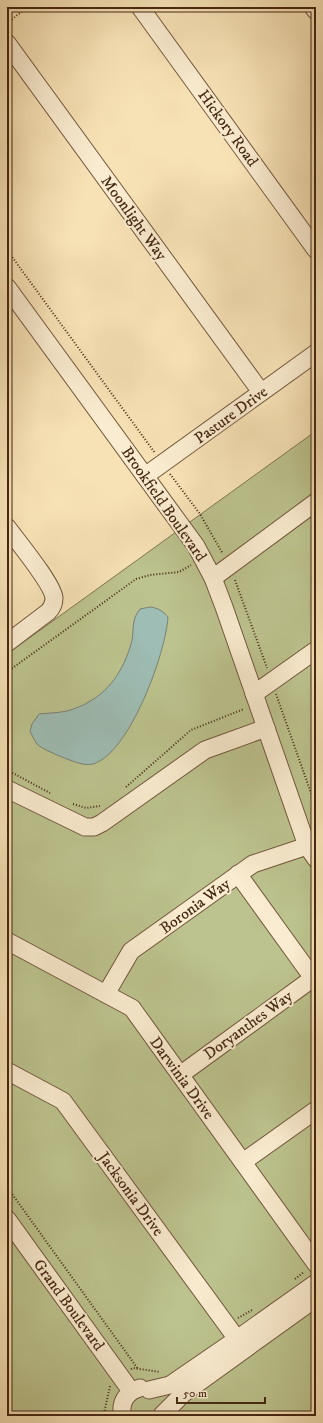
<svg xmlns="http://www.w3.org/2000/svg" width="323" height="1423" font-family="'IM FELL DW Pica',serif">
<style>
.green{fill:#bcc38e;stroke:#807550}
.water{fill:#9ebdb4;stroke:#7a8174}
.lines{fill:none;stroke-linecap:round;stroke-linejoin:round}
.minor-casing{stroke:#72563c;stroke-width:19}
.path{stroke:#452713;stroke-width:2;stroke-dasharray:1 2;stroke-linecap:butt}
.minor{stroke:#faecd0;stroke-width:17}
.labels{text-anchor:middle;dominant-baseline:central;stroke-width:4;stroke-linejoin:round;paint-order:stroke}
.street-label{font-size:16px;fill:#452713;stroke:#faecd0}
</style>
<rect width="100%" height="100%" fill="#f7e2b6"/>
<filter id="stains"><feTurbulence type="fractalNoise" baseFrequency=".005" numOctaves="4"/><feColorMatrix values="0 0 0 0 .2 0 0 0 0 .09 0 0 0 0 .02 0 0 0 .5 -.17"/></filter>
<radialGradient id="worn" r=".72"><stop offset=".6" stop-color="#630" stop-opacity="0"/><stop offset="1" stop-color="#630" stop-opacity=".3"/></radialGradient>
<!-- green -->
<polygon class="green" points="316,431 316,1416 7,1416 7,654"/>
<!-- water -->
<path class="water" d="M150 607C158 608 163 611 168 617 166 652 130 753 93 764 84 766 75 762 67 759 59 756 42 749 37 744 34 740 32 735 30 731L32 724 39 714C48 713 58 713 67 711 102 701 121 678 131 644 135 631 130 621 140 609Z"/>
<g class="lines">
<defs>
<g id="minor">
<polyline points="140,7 316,250"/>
<polyline points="313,7 316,11"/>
<polyline points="7,43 261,392"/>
<polyline points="7,287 196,546 213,578 224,607 307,846 316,859"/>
<polyline points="145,476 316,353"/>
<path d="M7 527C17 541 53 584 54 598 54 604 52 608 48 612L7 643"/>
<polyline points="213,578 316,502"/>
<polyline points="254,694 316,650"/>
<polyline points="7,789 85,827 94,827 102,823 205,750 266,728"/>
<polyline points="238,874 313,978"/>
<polyline points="7,941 132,1008 316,1264"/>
<polyline points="106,994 131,951 253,864 307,846"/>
<polyline points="7,1071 63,1101 237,1339"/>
<polyline points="180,1075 316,976"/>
<polyline points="243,1162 316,1110"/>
<polyline points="7,1219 131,1391"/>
<polyline points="149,1390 170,1385 237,1339 316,1283"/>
<polyline points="162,1415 184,1393 316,1298"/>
<path d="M123 1416C119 1403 127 1391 140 1388"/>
</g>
</defs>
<!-- minor casing -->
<use href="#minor" class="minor-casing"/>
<!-- path -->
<g class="path">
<polyline points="7,23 28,7"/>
<polyline points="7,250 155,453"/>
<polyline points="170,474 200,514 223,554"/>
<polyline points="235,580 267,668"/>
<polyline points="7,672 136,579 150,575 179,572 191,565"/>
<polyline points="276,694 316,807"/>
<polyline points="7,770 50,793"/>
<polyline points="126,787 191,730 244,709"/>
<polyline points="73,804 86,808 100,806"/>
<polyline points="7,1187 138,1369"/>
<polyline points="295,1279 304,1272"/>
<polyline points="238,1318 252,1310"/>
<polyline points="131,1369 133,1368 160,1372"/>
<polyline points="102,1416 104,1413 110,1386"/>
</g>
<!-- minor -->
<use href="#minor" class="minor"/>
</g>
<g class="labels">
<!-- street labels -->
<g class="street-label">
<text transform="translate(228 128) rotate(54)">Hickory Road</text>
<text transform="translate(134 218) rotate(54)">Moonlight Way</text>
<text transform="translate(231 415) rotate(-36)">Pasture Drive</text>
<text transform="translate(164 504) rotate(55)">Brookfield Boulevard</text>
<text transform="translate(195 906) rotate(-36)">Boronia Way</text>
<text transform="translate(248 1025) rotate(-36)">Doryanthes Way</text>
<text transform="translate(182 1078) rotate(54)">Darwinia Drive</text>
<text transform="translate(131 1194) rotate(54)">Jacksonia Drive</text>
<text transform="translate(69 1305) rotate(54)">Grand Boulevard</text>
</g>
</g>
<!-- margin -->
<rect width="323" height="1423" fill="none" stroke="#f7e2b6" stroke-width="24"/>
<rect x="8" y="8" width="307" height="1407" fill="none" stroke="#452713" stroke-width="2"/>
<rect x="12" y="12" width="299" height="1399" fill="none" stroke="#452713"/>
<!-- scale -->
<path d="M177 1397v6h88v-6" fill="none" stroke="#452713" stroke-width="2"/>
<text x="183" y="1397" font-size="12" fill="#452713" stroke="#faecd0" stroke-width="3" paint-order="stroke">50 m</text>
<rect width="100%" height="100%" filter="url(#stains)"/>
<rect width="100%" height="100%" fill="url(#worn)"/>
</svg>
